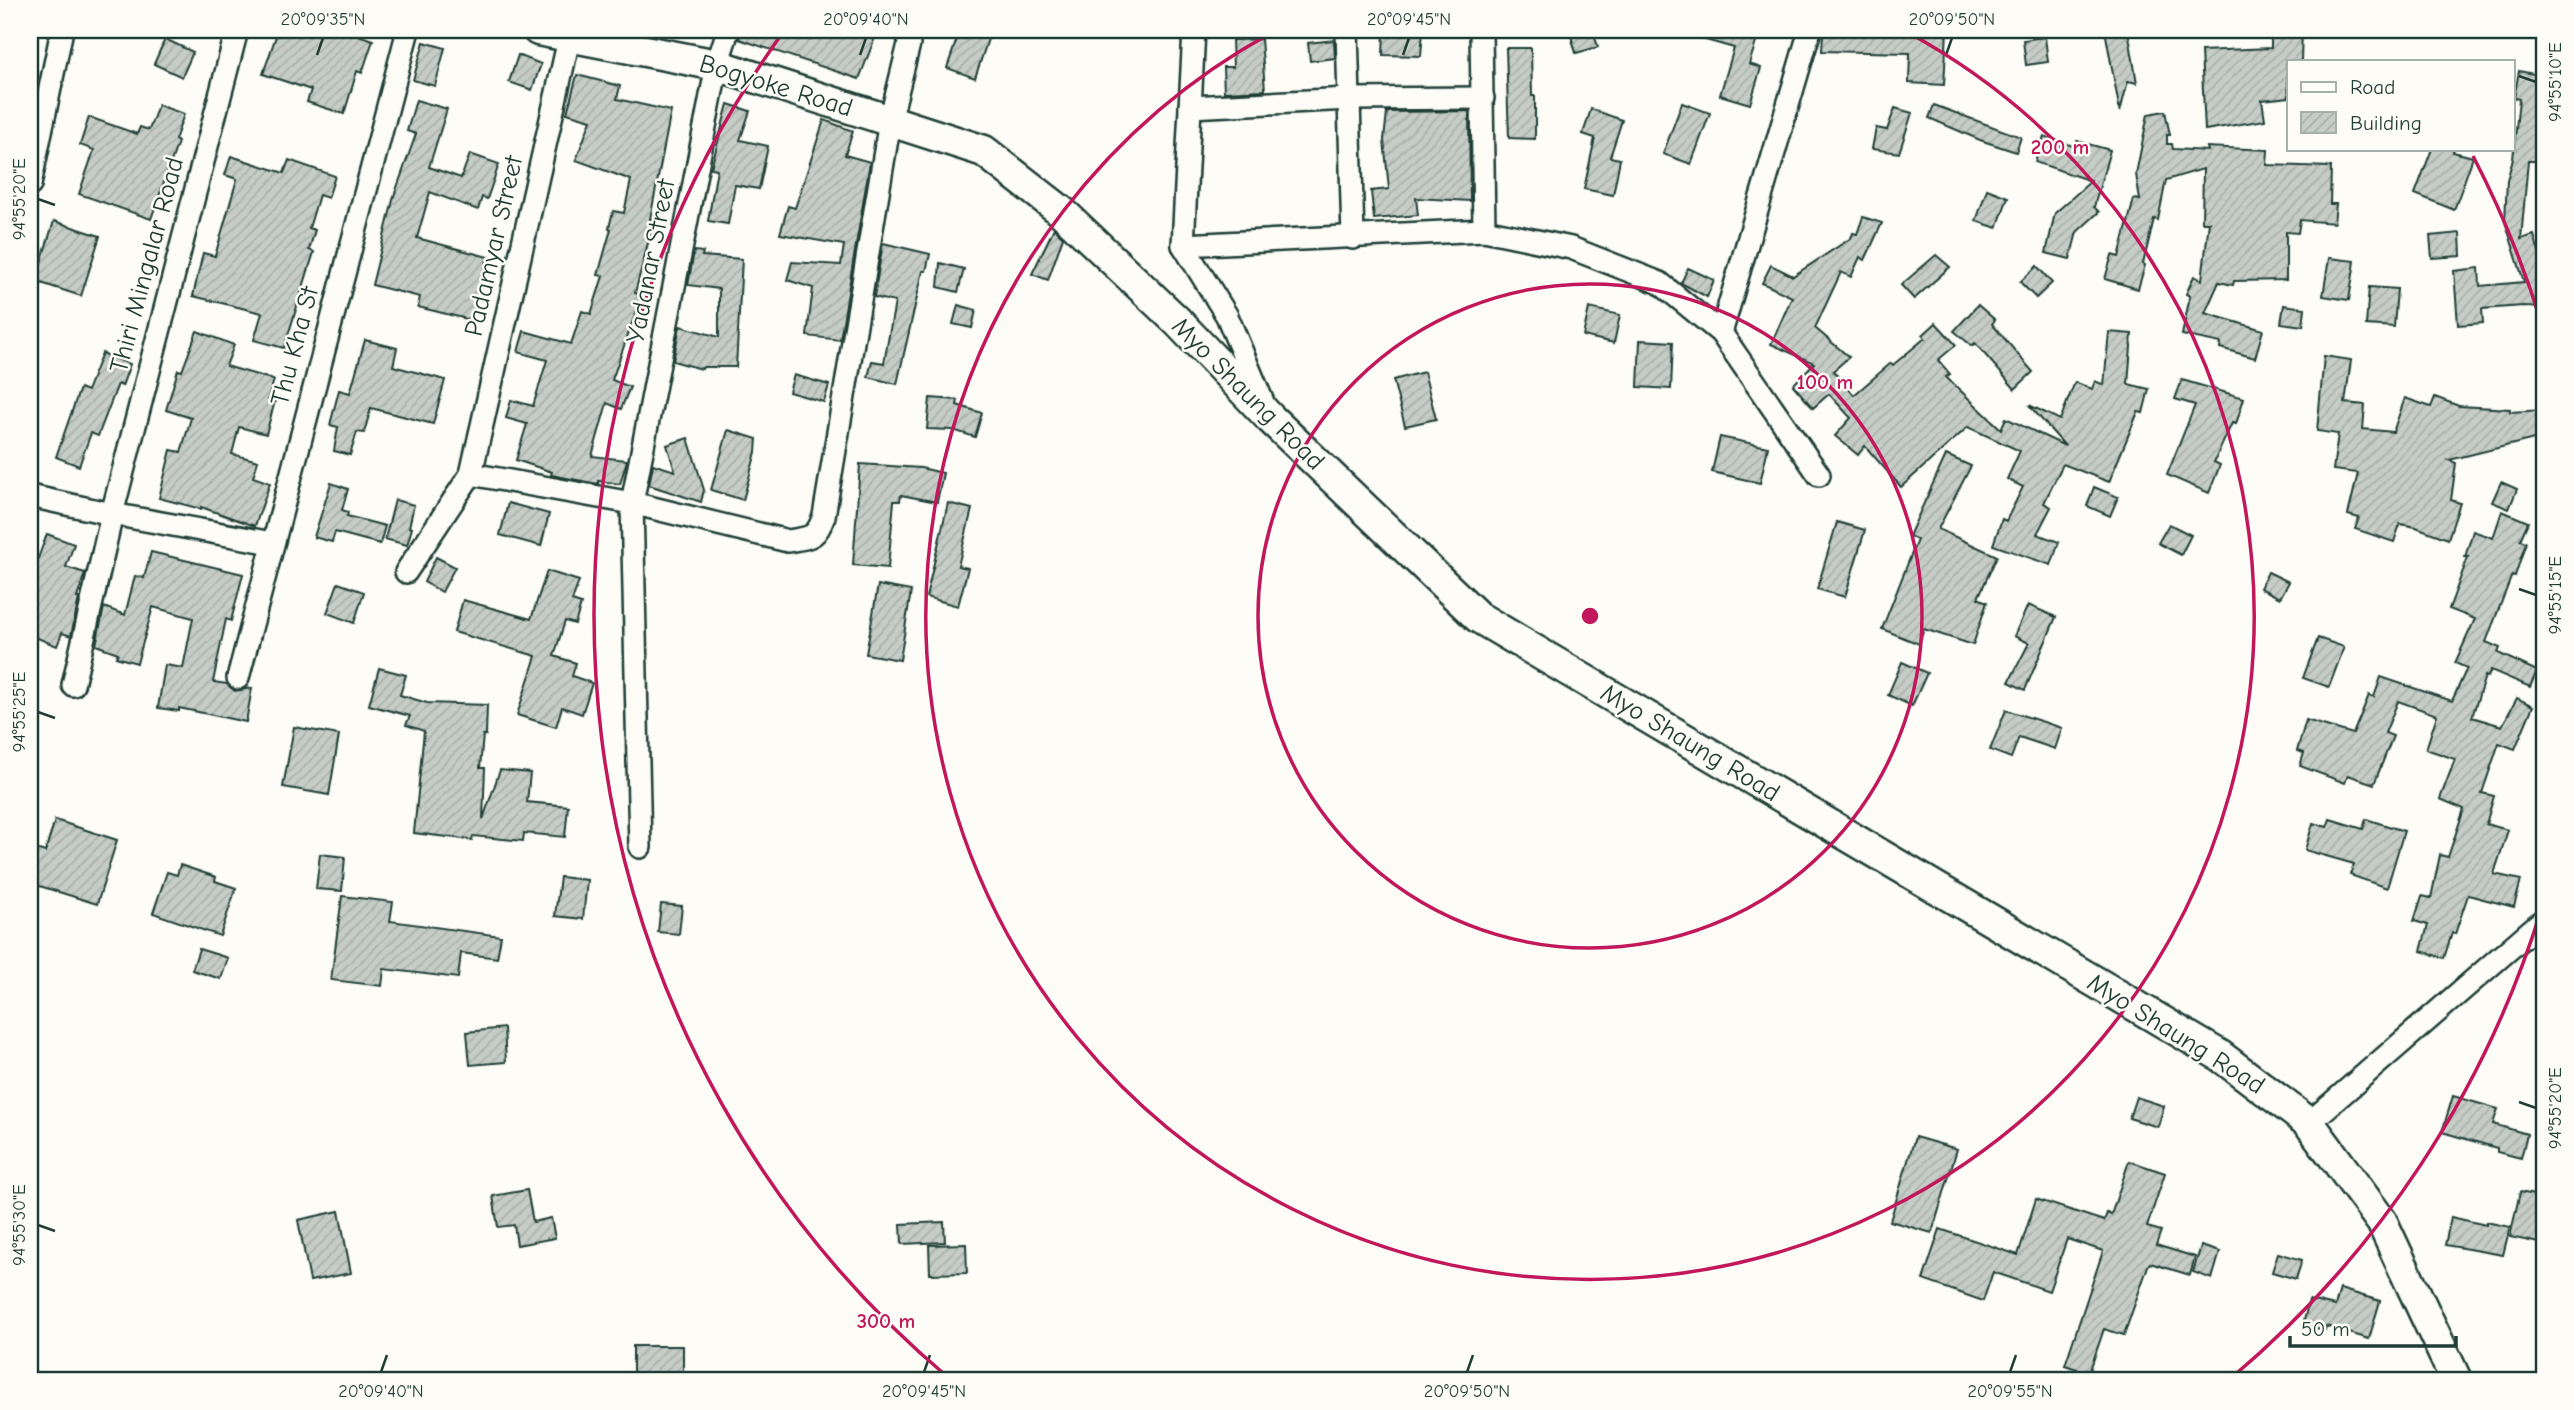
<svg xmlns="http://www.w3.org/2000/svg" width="2574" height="1410" font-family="'Comic Neue',sans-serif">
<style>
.building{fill:url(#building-hatch);stroke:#1f3d34;stroke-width:2}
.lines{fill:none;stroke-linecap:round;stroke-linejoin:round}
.street-casing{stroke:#1f3d34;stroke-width:26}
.secondary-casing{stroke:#1f3d34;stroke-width:35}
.street{stroke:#fdfcf7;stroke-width:21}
.secondary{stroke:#fdfcf7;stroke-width:30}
.ticks{fill:none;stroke:#1f3d34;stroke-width:2.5}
.ring{fill:none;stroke:#c2185b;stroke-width:3.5}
.labels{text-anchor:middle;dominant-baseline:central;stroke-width:5;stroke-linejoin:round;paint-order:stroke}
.street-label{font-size:26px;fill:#1f3d34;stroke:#fdfcf7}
.centre{fill:#c2185b;stroke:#fdfcf7;stroke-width:3.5}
.ring-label{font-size:21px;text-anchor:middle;font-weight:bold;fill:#c2185b;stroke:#fdfcf7;stroke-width:5;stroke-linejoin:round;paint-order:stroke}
.neatline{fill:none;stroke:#1f3d34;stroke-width:2.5}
.ticks-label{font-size:18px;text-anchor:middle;fill:#1f3d34}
</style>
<defs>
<pattern id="building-hatch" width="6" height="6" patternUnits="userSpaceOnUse" patternTransform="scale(1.75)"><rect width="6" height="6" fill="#c6cdc7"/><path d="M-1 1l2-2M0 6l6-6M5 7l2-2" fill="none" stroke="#aab1ac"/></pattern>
</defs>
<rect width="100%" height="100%" fill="#fdfcf7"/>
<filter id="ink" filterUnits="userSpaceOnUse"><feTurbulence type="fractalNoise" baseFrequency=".0143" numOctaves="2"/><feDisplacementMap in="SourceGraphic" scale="14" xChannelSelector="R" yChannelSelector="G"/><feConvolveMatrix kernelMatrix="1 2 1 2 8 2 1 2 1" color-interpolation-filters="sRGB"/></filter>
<g filter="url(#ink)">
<!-- building -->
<g class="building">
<polygon points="278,30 344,30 373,40 362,73 357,71 344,114 307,102 311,90 263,74"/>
<polygon points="741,30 781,30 811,40 816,30 878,30 859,79 739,39"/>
<polygon points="960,30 991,30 975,78 947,68"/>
<polygon points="1384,30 1423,30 1421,56 1383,55"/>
<polygon points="1580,30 1593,30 1598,47 1576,53 1570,32"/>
<polygon points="1689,30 1760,30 1749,64 1761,68 1750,104 1720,95 1734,48 1688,35"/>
<polygon points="1912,30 1947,30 1944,85 1909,83 1910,53 1822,51 1823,33 1912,34"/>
<polygon points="2105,30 2128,30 2137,83 2128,81 2120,112"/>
<polygon points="2271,30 2302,30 2301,61 2286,61 2289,97 2262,100 2265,120 2205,130 2201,51 2271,48"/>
<polygon points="2045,37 2048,62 2026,65 2023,40"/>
<polygon points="165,39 193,52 182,77 154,64"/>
<polygon points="1261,39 1265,90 1224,92 1223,67 1233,67 1232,40"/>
<polygon points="1334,40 1335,58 1310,61 1308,43"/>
<polygon points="424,42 445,48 435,86 413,80"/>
<polygon points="1506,48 1531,48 1532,96 1535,96 1535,139 1509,138"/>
<polygon points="518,55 541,64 532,90 509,82"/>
<polygon points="2519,71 2544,76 2544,92 2540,115 2543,115 2537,161 2528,161 2521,239 2534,235 2544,269 2544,307 2523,306 2482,309 2483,323 2458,325 2454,271 2479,268 2480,286 2524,282 2505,221 2507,180 2513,159 2519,99 2514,98"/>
<polygon points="577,75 620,86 617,99 671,111 650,219 654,220 635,293 642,295 612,380 630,387 621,409 607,403 592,456 627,460 620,484 598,481 598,484 551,475 552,472 516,460 527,424 506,418 511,400 533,406 547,360 518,352 524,331 571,344 582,311 591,314 603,276 598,275 611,229 609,228 613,211 624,213 631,180 576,160 591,120 567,113"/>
<polygon points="416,100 447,109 429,167 461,178 470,154 499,164 487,199 482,197 478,210 430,192 417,238 488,257 471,320 418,307 420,297 372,285 394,196 416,134 407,131"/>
<polygon points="1682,103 1710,113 1691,164 1663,154"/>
<polygon points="728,104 750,111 740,140 768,146 759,189 735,185 728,224 708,221 717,169 711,168"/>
<polygon points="158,105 184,114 175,140 178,142 151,219 79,194 94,150 80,145 89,117 137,134 140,127 149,130"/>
<polygon points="1934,105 2021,137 2016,152 1980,140 1929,118"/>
<polygon points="1895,108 1912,113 1899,153 1872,149 1876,128 1887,130"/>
<polygon points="1591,109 1622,120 1610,157 1620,159 1613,195 1584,189 1595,138 1583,134"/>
<polygon points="1469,111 1470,201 1416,198 1418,215 1374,219 1371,191 1389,189 1384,140 1387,112"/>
<polygon points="2165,111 2170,135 2167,135 2167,144 2172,144 2173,149 2208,151 2207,147 2268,150 2267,165 2331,167 2330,204 2336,204 2334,223 2300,220 2298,233 2286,232 2286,280 2234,281 2233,285 2219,282 2205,313 2263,330 2255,358 2220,348 2221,343 2182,335 2190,296 2186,294 2194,276 2202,280 2209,222 2202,222 2203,169 2166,180 2158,220 2154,219 2143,264 2145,265 2138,289 2105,279 2112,255 2119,257 2134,199 2140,200 2136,174 2148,114"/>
<polygon points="824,120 853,131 845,155 870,162 840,340 807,336 813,288 787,280 792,262 841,265 844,245 780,234 788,206 795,208"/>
<polygon points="2044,136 2076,147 2077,141 2110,150 2094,207 2099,212 2077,232 2070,259 2046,253 2055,213 2091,181 2035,162"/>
<polygon points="2432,149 2454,149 2453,152 2473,157 2454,210 2415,194"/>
<polygon points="231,156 284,173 289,160 335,176 328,198 319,195 309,228 315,230 309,250 314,252 284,348 254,340 262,313 193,296 203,253 215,256 237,179 225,175"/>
<polygon points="1987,189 2008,197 1997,228 1976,221"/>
<polygon points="1863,217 1882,223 1865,260 1860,257 1851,277 1841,272 1815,328 1849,357 1833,371 1854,395 1891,363 1893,365 1925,338 1923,335 1936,323 1956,345 1938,360 1950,374 1946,377 2001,429 2006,418 2065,446 2029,405 2060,420 2075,382 2092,389 2095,381 2104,385 2109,332 2132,334 2128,384 2149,389 2143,413 2138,412 2109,482 2063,464 2044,503 2051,507 2037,534 2059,542 2051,565 1993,545 2002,519 2006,521 2023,487 2007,479 2020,451 1968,427 1901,487 1865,446 1858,455 1835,436 1851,418 1829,394 1813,408 1793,385 1814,363 1771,344 1792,297 1762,283 1771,265 1793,276 1851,238 1853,233 1857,234"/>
<polygon points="54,221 100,236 81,296 35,281"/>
<polygon points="1054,228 1063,237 1048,280 1032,274"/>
<polygon points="2460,233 2461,256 2432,258 2430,236"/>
<polygon points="883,243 930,254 926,271 923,271 897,384 868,377 872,361 884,363 895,302 874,297"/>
<polygon points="694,251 703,252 702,256 742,259 736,367 703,367 702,369 673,361 680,326 719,337 719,289 688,285"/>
<polygon points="1936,255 1950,267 1914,299 1901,285"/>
<polygon points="2329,258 2355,261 2349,300 2323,296"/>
<polygon points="940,263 964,269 958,292 938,287"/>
<polygon points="2037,266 2052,283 2036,298 2020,282"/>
<polygon points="1688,268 1714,280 1707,297 1681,283"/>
<polygon points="2369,287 2397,289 2394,327 2366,325"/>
<polygon points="958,305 976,310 972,328 953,324"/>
<polygon points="1978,305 1995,320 1992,324 2033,372 2015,389 1975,343 1972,346 1954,331"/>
<polygon points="2284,305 2305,308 2303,326 2281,323"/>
<polygon points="1589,308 1620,315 1614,343 1583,336"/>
<polygon points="197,331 234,345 226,366 274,380 268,399 275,401 266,434 239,427 232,454 258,461 253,477 270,483 255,526 201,507 201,509 159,498 171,450 181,452 191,418 166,410 178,370 182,371"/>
<polygon points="365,340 397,348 393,366 445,380 433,424 371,408 364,433 357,432 350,455 334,451 338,427 330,425 339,390 350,393"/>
<polygon points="1640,340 1673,342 1671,389 1638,387"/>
<polygon points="102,353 130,364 122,386 118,384 98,436 91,433 79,466 56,457 80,388 87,391"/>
<polygon points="2324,356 2351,360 2345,403 2365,405 2363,429 2393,432 2405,398 2431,407 2435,397 2459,406 2510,409 2510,412 2544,410 2544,442 2534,439 2449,460 2456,463 2451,500 2460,503 2448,539 2416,527 2400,524 2394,542 2355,529 2359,518 2348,515 2358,473 2333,470 2338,434 2317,431"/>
<polygon points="1424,372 1436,419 1405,426 1393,380"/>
<polygon points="794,375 829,385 824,402 789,392"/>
<polygon points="2182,380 2244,398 2236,424 2232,423 2214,462 2220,465 2209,493 2167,475 2195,405 2175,399"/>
<polygon points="930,398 958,400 957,405 982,413 975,437 953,430 927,429"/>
<polygon points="728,430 757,439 756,452 743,500 711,490"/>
<polygon points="1720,437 1768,447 1760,483 1712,472"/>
<polygon points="688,438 704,490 701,502 649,485 653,464 675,471 667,445"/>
<polygon points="1946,455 1971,466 1938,529 1997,556 1978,598 1987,602 1973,645 1924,629 1919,644 1882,629 1917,540 1909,536"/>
<polygon points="860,464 921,468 943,473 937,502 901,495 900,501 894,501 888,568 853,565"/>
<polygon points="2501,482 2517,489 2509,509 2492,502"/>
<polygon points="331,483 348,489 342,510 348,512 347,516 385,526 380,544 335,532 332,542 314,537"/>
<polygon points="2094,487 2118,497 2110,516 2087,506"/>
<polygon points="395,500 414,505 409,527 412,528 407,545 385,539"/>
<polygon points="508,503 549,514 541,546 500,535"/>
<polygon points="948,503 972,509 958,566 968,568 958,606 926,597"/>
<polygon points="2502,511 2528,522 2520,540 2526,542 2515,576 2512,575 2486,642 2500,648 2498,653 2537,671 2530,687 2491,670 2488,677 2485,676 2472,717 2502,726 2517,698 2533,706 2515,749 2499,743 2482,793 2494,796 2486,824 2508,830 2494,874 2521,880 2514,907 2468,895 2455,934 2452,933 2444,958 2421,951 2428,925 2414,921 2422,896 2431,898 2440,855 2448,857 2464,809 2440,799 2455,759 2426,749 2437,715 2398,701 2385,733 2393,736 2374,784 2348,775 2345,783 2300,766 2304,753 2297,751 2306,720 2353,734 2369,695 2374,697 2381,677 2452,701 2467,668 2455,663 2475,619 2449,609 2468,557 2465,557 2473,531 2493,538"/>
<polygon points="1837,522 1865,530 1845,597 1817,589"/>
<polygon points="2169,524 2191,535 2181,555 2158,543"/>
<polygon points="47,534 74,544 66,567 85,573 77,598 79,598 71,636 62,633 57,646 30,635 30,580"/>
<polygon points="151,552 243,574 231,621 226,619 213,682 227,684 235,691 252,688 246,722 179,708 179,711 158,708 165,665 183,668 193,618 153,607 137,663 116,657 118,653 96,645 104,607 125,615 135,576 144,578"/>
<polygon points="436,557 455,567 442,592 424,582"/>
<polygon points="547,571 579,581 572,601 581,604 575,624 565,621 554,656 576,663 572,676 592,683 582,714 562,707 556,727 517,715 536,656 454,632 463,600 531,619"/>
<polygon points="2268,572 2289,582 2280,598 2260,588"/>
<polygon points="338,583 364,592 354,623 327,613"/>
<polygon points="878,585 911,591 900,660 866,654"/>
<polygon points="2028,605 2056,617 2025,690 2009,682 2029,643 2014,636"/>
<polygon points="2318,638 2344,647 2329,687 2303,678"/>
<polygon points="1902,662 1927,673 1912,706 1888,695"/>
<polygon points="379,668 406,675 400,695 427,703 487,705 486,735 483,735 480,768 485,768 483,819 500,770 530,773 527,802 568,806 565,837 524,833 523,841 473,836 472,840 414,833 424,731 406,725 410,716 369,705"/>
<polygon points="2006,710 2062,728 2055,749 2019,737 2011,758 1990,750"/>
<polygon points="294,727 339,735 329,795 283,787"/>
<polygon points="2330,819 2363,829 2366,819 2404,831 2387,888 2350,875 2354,864 2305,850 2313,823 2327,827"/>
<polygon points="55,820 117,840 97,904 30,883 30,847 45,852"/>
<polygon points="320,854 345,857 342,891 316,889"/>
<polygon points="180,865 216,877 215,881 236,888 220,936 153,913 167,872 177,875"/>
<polygon points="560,877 587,880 583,919 555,916"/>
<polygon points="342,896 393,902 390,921 501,936 497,958 461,953 458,978 384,969 382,986 331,980"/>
<polygon points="661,904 682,906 679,934 658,932"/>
<polygon points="199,949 228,958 221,979 192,970"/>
<polygon points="504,1028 506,1062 470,1065 467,1032"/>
<polygon points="2453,1096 2498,1109 2493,1124 2527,1134 2521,1158 2497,1152 2497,1148 2442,1132"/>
<polygon points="2136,1097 2164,1106 2158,1127 2129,1118"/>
<polygon points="1915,1137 1957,1149 1932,1233 1890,1221"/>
<polygon points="2129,1161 2165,1173 2147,1227 2161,1231 2156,1245 2195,1257 2190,1275 2150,1263 2148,1266 2124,1335 2104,1329 2089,1373 2065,1365 2103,1251 2067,1239 2049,1291 1993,1272 1983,1301 1923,1280 1940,1229 2018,1255 2036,1199 2104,1221 2107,1213 2111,1215"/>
<polygon points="527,1190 533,1222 551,1218 555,1238 517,1245 514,1225 498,1227 493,1196"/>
<polygon points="2520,1192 2544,1197 2544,1244 2510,1237"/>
<polygon points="339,1211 351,1273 310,1281 298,1220"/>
<polygon points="2451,1217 2486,1225 2486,1222 2510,1227 2503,1255 2445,1245"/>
<polygon points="944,1222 945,1242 902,1244 901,1224"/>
<polygon points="966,1244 967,1273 930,1274 929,1245"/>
<polygon points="2201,1246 2220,1252 2212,1279 2193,1272"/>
<polygon points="2278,1253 2302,1260 2296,1279 2272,1272"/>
<polygon points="2340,1289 2380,1301 2369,1339 2326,1326 2325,1330 2303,1325 2309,1300 2335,1306"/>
<rect x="633" y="1346" width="50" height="34"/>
</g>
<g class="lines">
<defs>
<g id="street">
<polyline points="1194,30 1183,245 1227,316 1265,407"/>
<polyline points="1347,30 1353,238"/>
<polyline points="1481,30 1484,230"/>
<polyline points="1190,107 1349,99 1483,98"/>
<polyline points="30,185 62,30"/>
<polyline points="1183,245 1484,230 1571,248 1660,283 1721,333 1819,475"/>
<polyline points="1721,333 1810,30"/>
<polyline points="471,474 571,30"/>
<polyline points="30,496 112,514 272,543"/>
<path d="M406 572 471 474 632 503 788 541C810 537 816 539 824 516L890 121 909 44 908 30"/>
<polyline points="238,678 408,30"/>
<polyline points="73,685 112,514 237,30"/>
<polyline points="640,847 632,503 717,65 728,30"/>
<polyline points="2309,1123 2544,919"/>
</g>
<polyline id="secondary" points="538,30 717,65 984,151 1061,211 1177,321 1270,418 1478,617 2219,1055 2309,1123 2382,1222 2456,1380"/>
</defs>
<!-- street casing -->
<use href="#street" class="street-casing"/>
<!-- secondary casing -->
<use href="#secondary" class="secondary-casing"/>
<!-- street -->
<use href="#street" class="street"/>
<!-- secondary -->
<use href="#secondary" class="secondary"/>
</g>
</g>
<!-- ticks -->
<path class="ticks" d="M317 55 323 38M860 55 866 38M1403 55 1409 38M1946 55 1952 38M2519 76 2536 82M38 199 55 205M2519 589 2536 595M38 712 55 718M2519 1102 2536 1108M38 1225 55 1231M381 1372 387 1355M924 1372 930 1355M1467 1372 1473 1355M2010 1372 2016 1355"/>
<!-- distance rings -->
<g class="ring">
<circle cx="1590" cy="616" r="332"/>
<path d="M1907 32A664 664 0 1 1 1273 32"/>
<path d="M2542 907A996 996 0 0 1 2230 1379M950 1379A996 996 0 0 1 784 31M2473 156A996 996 0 0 1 2542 325"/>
</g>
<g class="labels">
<!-- street labels -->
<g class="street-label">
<text transform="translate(776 86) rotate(17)">Bogyoke Road</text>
<text transform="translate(494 246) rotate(-77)">Padamyar Street</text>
<text transform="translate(651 261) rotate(-79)">Yadanar Street</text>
<text transform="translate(147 265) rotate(-75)">Thiri Mingalar Road</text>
<text transform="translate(295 346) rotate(-75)">Thu Kha St</text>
<text transform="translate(1248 394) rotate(45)">Myo Shaung Road</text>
<text transform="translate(1690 743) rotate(31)">Myo Shaung Road</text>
<text transform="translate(2176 1034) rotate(32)">Myo Shaung Road</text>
</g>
</g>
<circle cx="1590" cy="616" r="10" class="centre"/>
<g class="ring-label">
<text x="2060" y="154">200 m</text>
<text x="1825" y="389">100 m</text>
<text x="886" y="1328">300 m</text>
</g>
<!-- margin -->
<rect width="2574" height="1410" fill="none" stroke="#fdfcf7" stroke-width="77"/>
<!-- legend -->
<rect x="2287" y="60" width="228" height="91" fill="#fdfcf7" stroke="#a4b0a9" stroke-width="2"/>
<rect x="2301" y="82" width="35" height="10" fill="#fdfcf7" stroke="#a4b0a9" stroke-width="2"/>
<text x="2350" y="94" font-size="21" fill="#1f3d34">Road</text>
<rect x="2301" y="112" width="35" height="21" fill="url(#building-hatch)" stroke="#a4b0a9" stroke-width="2"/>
<text x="2350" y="130" font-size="21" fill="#1f3d34">Building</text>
<!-- scale -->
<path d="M2290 1336v10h166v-10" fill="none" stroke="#1f3d34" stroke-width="3.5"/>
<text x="2301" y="1336" font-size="21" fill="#1f3d34" stroke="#fdfcf7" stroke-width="5" paint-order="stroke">50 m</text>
<rect x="38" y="38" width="2498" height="1334" class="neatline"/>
<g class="ticks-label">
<text x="323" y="25">20°09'35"N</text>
<text x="866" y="25">20°09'40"N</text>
<text x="1409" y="25">20°09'45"N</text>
<text x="1952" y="25">20°09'50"N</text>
<text transform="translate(2555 82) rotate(-90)" y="6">94°55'10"E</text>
<text transform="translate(19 199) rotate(-90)" y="6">94°55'20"E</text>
<text transform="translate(2555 595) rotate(-90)" y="6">94°55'15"E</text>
<text transform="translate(19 712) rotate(-90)" y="6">94°55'25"E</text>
<text transform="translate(2555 1108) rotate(-90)" y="6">94°55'20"E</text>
<text transform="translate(19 1225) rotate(-90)" y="6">94°55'30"E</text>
<text x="381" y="1397">20°09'40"N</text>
<text x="924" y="1397">20°09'45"N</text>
<text x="1467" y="1397">20°09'50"N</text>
<text x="2010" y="1397">20°09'55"N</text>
</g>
</svg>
